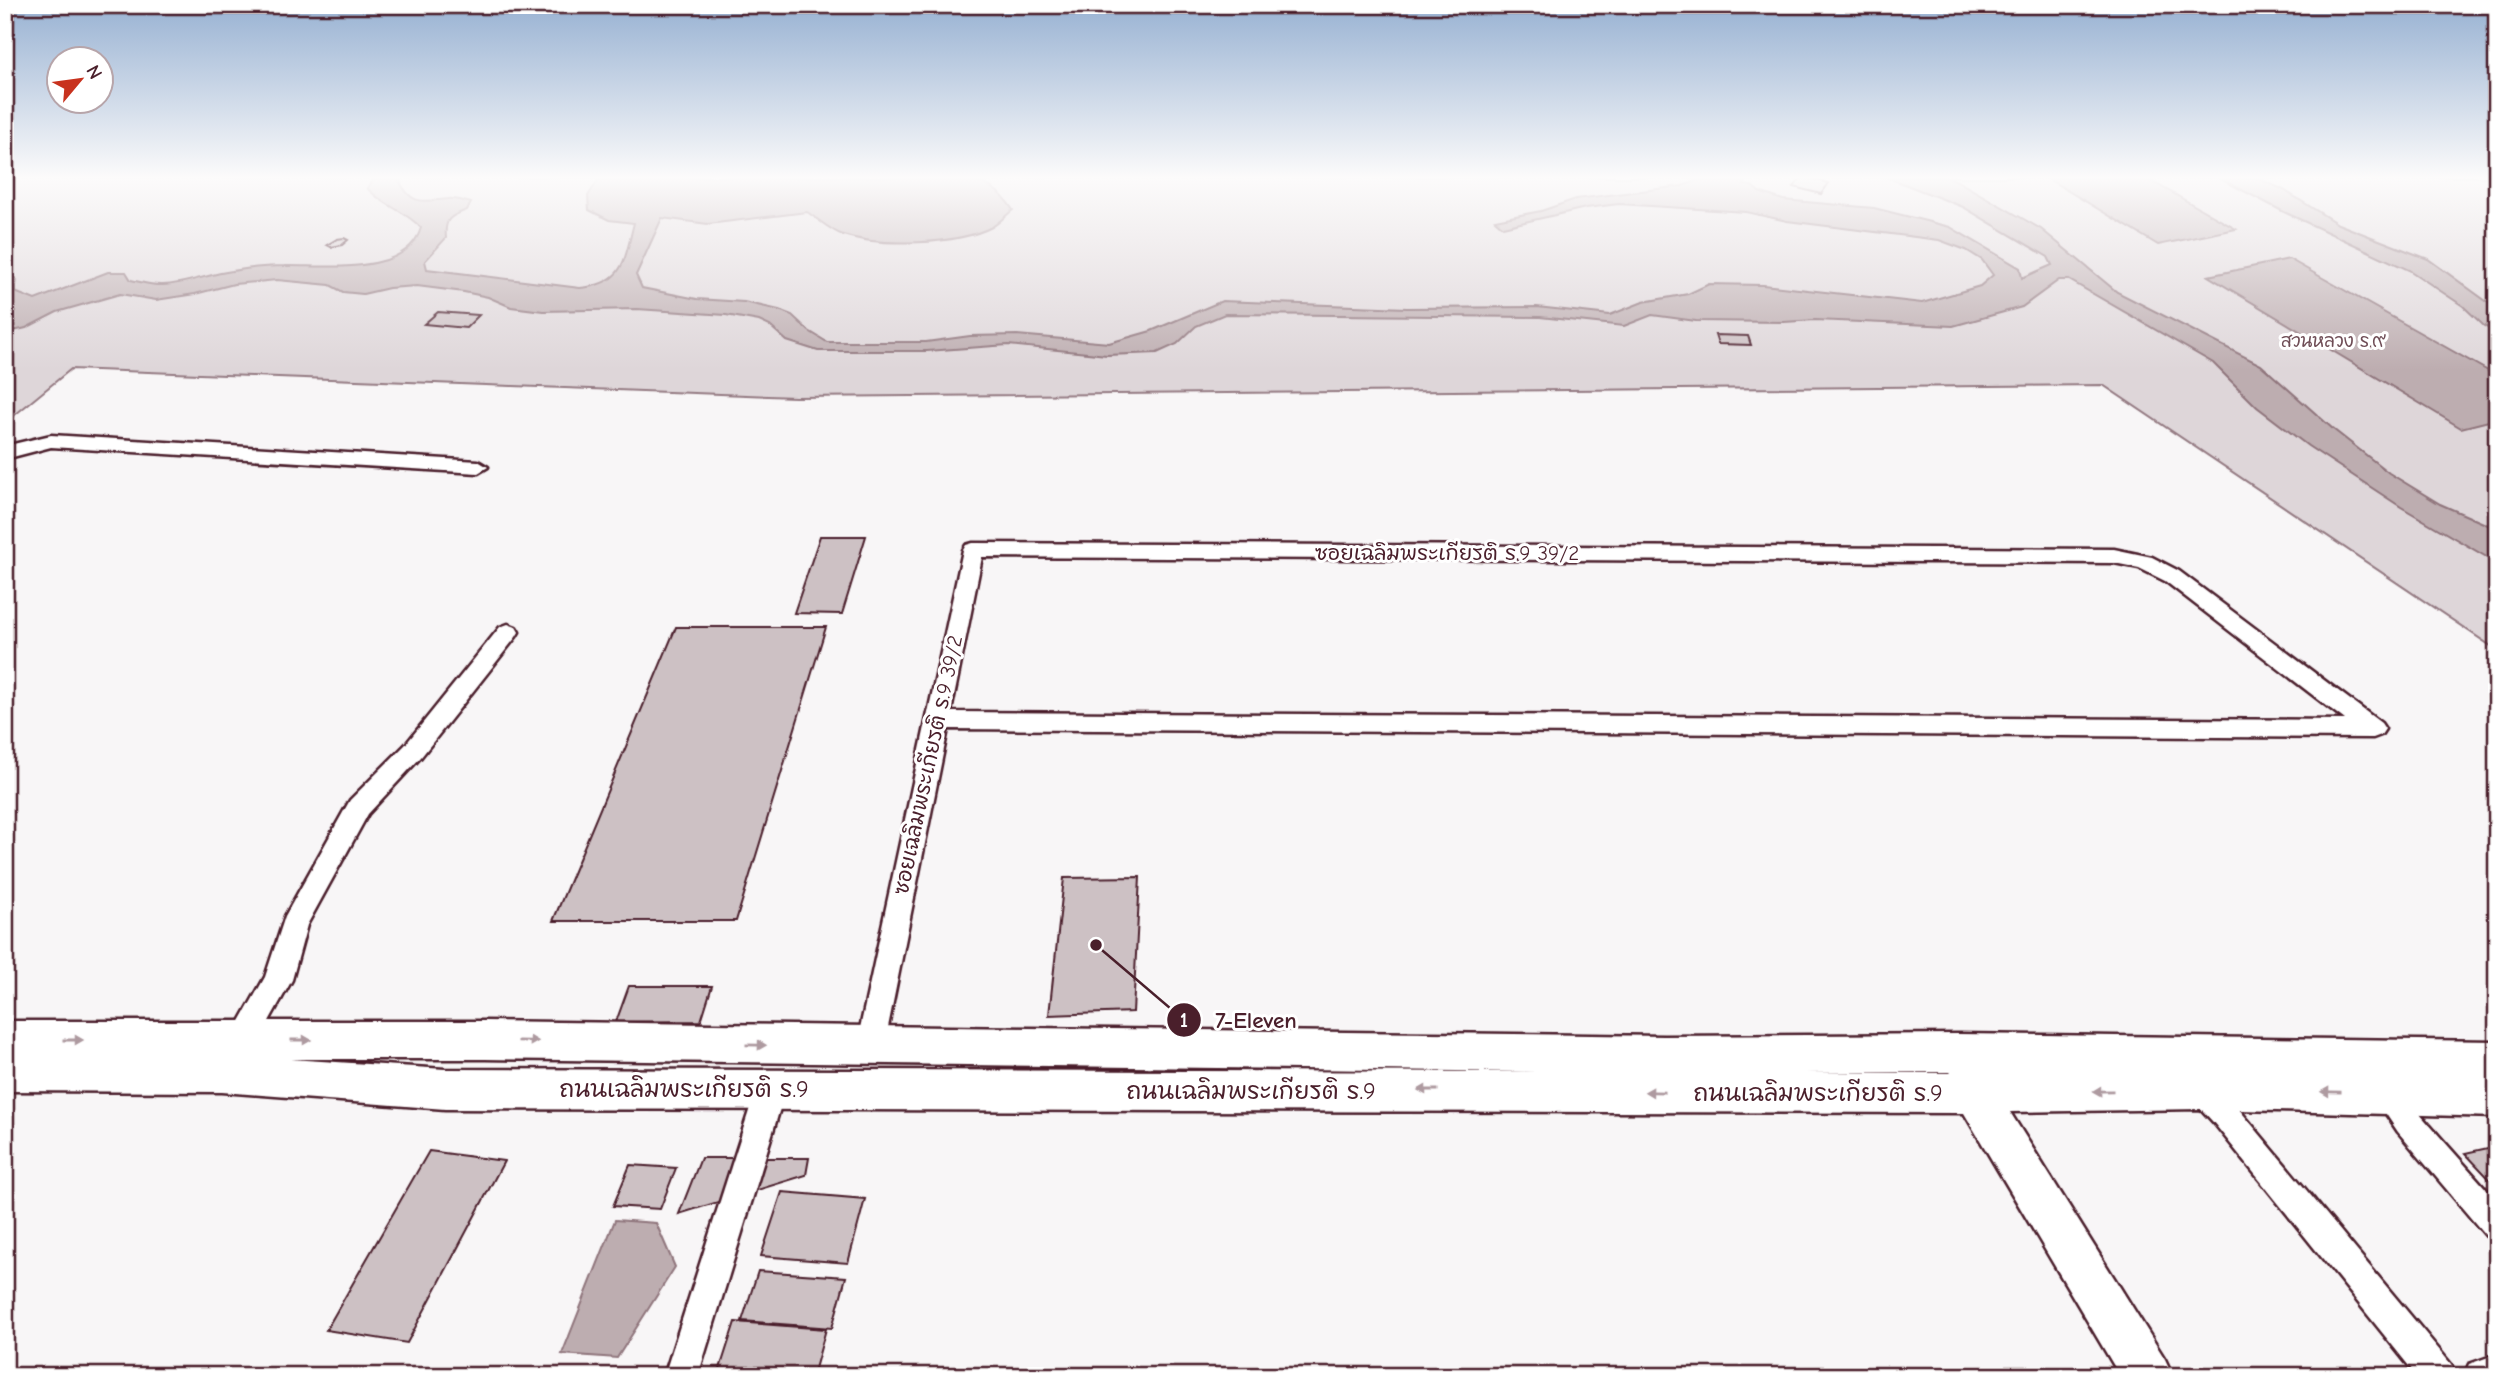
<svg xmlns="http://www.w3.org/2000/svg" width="2502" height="1381" font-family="'Comic Neue','Playpen Sans Thai',sans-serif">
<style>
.green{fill:#ded6d9;stroke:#947a82;stroke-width:2}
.water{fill:#bdadb0;stroke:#8f747b;stroke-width:2}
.building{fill:#cdc1c4;stroke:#4a1f2b;stroke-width:2}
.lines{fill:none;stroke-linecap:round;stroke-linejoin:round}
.street-casing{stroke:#4a1f2b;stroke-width:5}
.secondary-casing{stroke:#4a1f2b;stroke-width:5}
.street{fill:#fff;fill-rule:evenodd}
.secondary{fill:#fff;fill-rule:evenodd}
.oneway{fill:#ae9aa0}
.labels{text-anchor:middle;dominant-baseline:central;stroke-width:6;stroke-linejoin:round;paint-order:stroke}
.far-park-label{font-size:18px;fill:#6f4d56;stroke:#fff}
.street-label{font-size:21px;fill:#4a1f2b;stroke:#fff}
.near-street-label{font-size:24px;fill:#4a1f2b;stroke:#fff}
.leader{fill:none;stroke:#4a1f2b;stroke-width:2.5}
.callout-dot{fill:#4a1f2b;stroke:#fff;stroke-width:2.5}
.mark-label{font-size:21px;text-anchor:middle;font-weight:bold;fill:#fff}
.callout-label{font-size:23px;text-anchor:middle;font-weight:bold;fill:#4a1f2b;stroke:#fff;stroke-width:6;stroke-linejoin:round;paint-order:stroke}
</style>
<rect width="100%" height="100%" fill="#f8f6f7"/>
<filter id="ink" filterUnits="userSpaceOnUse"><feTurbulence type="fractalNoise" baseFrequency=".0143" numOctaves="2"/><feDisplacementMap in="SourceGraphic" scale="14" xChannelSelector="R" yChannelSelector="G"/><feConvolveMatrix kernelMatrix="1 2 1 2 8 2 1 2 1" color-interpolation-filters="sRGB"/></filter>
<g filter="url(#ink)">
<!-- green -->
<polygon class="green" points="5,177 2497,177 2497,650 2103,385 795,397 71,369 5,423"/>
<!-- water -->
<g class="water">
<path d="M376 177H402L399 180C412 207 423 201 448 199 455 198 463 201 471 203L467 210C450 216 444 219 446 238L425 261 427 269 580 288C625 283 624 261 634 223L609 220 589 210 588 196 600 177H962C987 184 998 187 1013 210 1006 215 999 223 992 227 957 245 880 247 843 235 831 231 818 219 807 212L708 224 662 218 636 275 642 288 697 299 744 302 779 310 792 315 809 331 827 342H926L970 336 1017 335 1109 343 1151 331 1222 301 1407 308 1537 307 1610 315 1643 302 1688 294 1709 284 1763 285 1922 303 1980 286 1993 275 1982 260 1966 250 1939 240 1787 221 1746 212 1619 204 1586 208 1503 227 1495 220 1541 211 1576 199 1682 186 1709 177H1750L1744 185 1752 186 1759 192 1783 200 1874 208 1950 227 2020 268 2022 278 2052 265 2048 257 1963 207 1886 177H1948L1957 181 2041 229 2117 292 2261 365 2333 429 2389 473 2440 504 2497 529V563L2401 507 2308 446 2257 407 2213 363 2069 280H2059L2022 307 1953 326 1815 320 1784 322 1696 321 1652 315 1624 326 1540 317 1225 314 1196 326 1177 344 1157 353 1107 355 1008 345 927 351H818L787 341 770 326 759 321 726 315 637 309 543 311 511 307 488 297 464 292 417 286 389 288 363 294 343 292 330 285 277 280 234 284 195 294 156 300 120 294 57 312 26 328 5 333V275L17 280 15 292 35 300 108 272H126L131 280C141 282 153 286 163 285 186 284 209 274 232 271 249 268 268 266 285 266 325 265 406 277 421 228 405 210 383 206 367 188Z"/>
<polygon points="2045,177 2144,177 2236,229 2158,245"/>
<polygon points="2217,177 2255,177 2282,189 2338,224 2428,259 2497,309 2497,333 2484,326 2463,306 2409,270 2284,212"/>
<polygon points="2289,259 2497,376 2497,419 2461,428 2208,276"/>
<polygon points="615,1220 656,1223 675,1267 617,1358 562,1354"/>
</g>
<!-- building -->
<g class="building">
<polygon points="1802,177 1804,177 1829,183 1821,194 1794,187"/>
<polygon points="344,238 348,240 342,245 331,247 327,245 337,239"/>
<polygon points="438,312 479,315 466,328 424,324"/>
<polygon points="1715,335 1748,336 1751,345 1718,344"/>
<polygon points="820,536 866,536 842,614 794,613"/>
<polygon points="676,627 826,627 736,921 553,921"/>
<polygon points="1140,877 1133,1012 1049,1015 1064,878"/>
<polygon points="629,986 712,986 701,1021 616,1022"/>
<polygon points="2497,1146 2497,1187 2465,1153"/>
<polygon points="429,1151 504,1161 407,1343 326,1330"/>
<polygon points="701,1158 809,1158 806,1175 679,1214"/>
<polygon points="630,1165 676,1168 660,1209 613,1206"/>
<polygon points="782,1192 865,1199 848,1263 761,1256"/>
<polygon points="758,1271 846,1277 832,1328 742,1321"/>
<polygon points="735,1322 826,1329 813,1376 718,1375"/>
</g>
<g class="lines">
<defs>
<g id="street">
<polygon points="51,435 478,461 488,467 478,473 51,447 5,459 5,446"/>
<path d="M973 543 2114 549 2152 557 2179 571 2381 723 2385 729 2381 735 2373 738 948 729 884 1047 880 1056 870 1060 860 1056 856 1047 963 550 966 545ZM982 557 2114 563 2139 568 2165 581 2345 720 951 712Z"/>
<polygon points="508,624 516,627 519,632 516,637 421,757 368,814 307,925 292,980 254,1048 244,1052 234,1048 230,1039 265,977 285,916 350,800 405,745 500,627"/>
<polygon points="771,1076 781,1080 786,1089 698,1376 664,1376 756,1089 761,1080"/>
<polygon points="2201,1076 2211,1080 2233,1102 2451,1364 2456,1376 2417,1376 2213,1122 2191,1098 2186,1089 2191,1080"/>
<polygon points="2387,1080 2397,1083 2418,1112 2497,1201 2497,1240 2486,1236 2398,1132 2372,1093 2377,1083"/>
<polygon points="2497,1354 2497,1376 2464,1376 2469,1364"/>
</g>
<path id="secondary" d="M5 1021H485L1664 1036 1958 1034 2497 1041V1117L2201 1109 2010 1112 2165 1359 2173 1376H2120L1964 1113 445 1109 222 1092 5 1091ZM290 1059H485L1536 1072 445 1069ZM1951 1072 1950 1073H1805Z"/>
</defs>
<!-- street casing -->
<use href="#street" class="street-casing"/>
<!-- secondary casing -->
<use href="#secondary" class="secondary-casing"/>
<!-- street -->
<use href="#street" class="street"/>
<!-- secondary -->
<use href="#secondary" class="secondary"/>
</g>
<!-- one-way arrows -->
<defs><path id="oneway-solid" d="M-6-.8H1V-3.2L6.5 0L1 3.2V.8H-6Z" transform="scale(1.75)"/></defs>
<g class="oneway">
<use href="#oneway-solid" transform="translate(73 1040)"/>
<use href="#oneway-solid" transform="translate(301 1040)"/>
<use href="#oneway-solid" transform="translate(528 1041) rotate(1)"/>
<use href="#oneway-solid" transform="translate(756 1045) rotate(1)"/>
<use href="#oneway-solid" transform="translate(1428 1090) rotate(180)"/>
<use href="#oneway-solid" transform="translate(2103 1091) rotate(179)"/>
<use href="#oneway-solid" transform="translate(1655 1092) rotate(-179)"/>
<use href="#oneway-solid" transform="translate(2331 1092) rotate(-179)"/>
</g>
</g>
<!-- sky -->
<linearGradient id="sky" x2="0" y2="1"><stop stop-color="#97b1d2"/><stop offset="0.48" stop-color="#fcfbfb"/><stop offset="1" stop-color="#fcfbfb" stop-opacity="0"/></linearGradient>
<rect width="2502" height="370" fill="url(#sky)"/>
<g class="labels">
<!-- far-park labels -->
<g class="far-park-label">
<text x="2333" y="341">สวนหลวง ร.๙</text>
</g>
<!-- street labels -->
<g class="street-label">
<text x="1447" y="553">ซอยเฉลิมพระเกียรติ ร.9 39/2</text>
<text transform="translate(928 765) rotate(-78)">ซอยเฉลิมพระเกียรติ ร.9 39/2</text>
</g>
<!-- near-street labels -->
<g class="near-street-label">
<text x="684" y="1089">ถนนเฉลิมพระเกียรติ ร.9</text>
<text x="1251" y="1091">ถนนเฉลิมพระเกียรติ ร.9</text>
<text x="1818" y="1093">ถนนเฉลิมพระเกียรติ ร.9</text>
</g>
</g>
<!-- callouts -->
<path class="leader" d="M1096 945L1184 1020"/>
<g class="callout-dot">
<circle cx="1096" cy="945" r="7"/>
<circle cx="1184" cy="1020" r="18"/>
</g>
<g class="mark-label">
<text x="1184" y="1027">1</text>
</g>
<g class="callout-label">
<text x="1256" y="1028">7-Eleven</text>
</g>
<!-- margin -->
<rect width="2502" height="1381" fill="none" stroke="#fff" stroke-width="28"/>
<rect x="14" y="14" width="2474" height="1353" fill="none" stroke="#4a1f2b" stroke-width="2.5" filter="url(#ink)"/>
<!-- north arrow -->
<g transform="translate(80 80) rotate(61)"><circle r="33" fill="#ffffff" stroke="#b7a5aa" stroke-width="2"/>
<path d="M0-5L12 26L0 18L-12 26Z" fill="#c8321e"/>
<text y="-10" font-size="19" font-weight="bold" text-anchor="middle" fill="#4a1f2b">N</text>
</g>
</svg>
